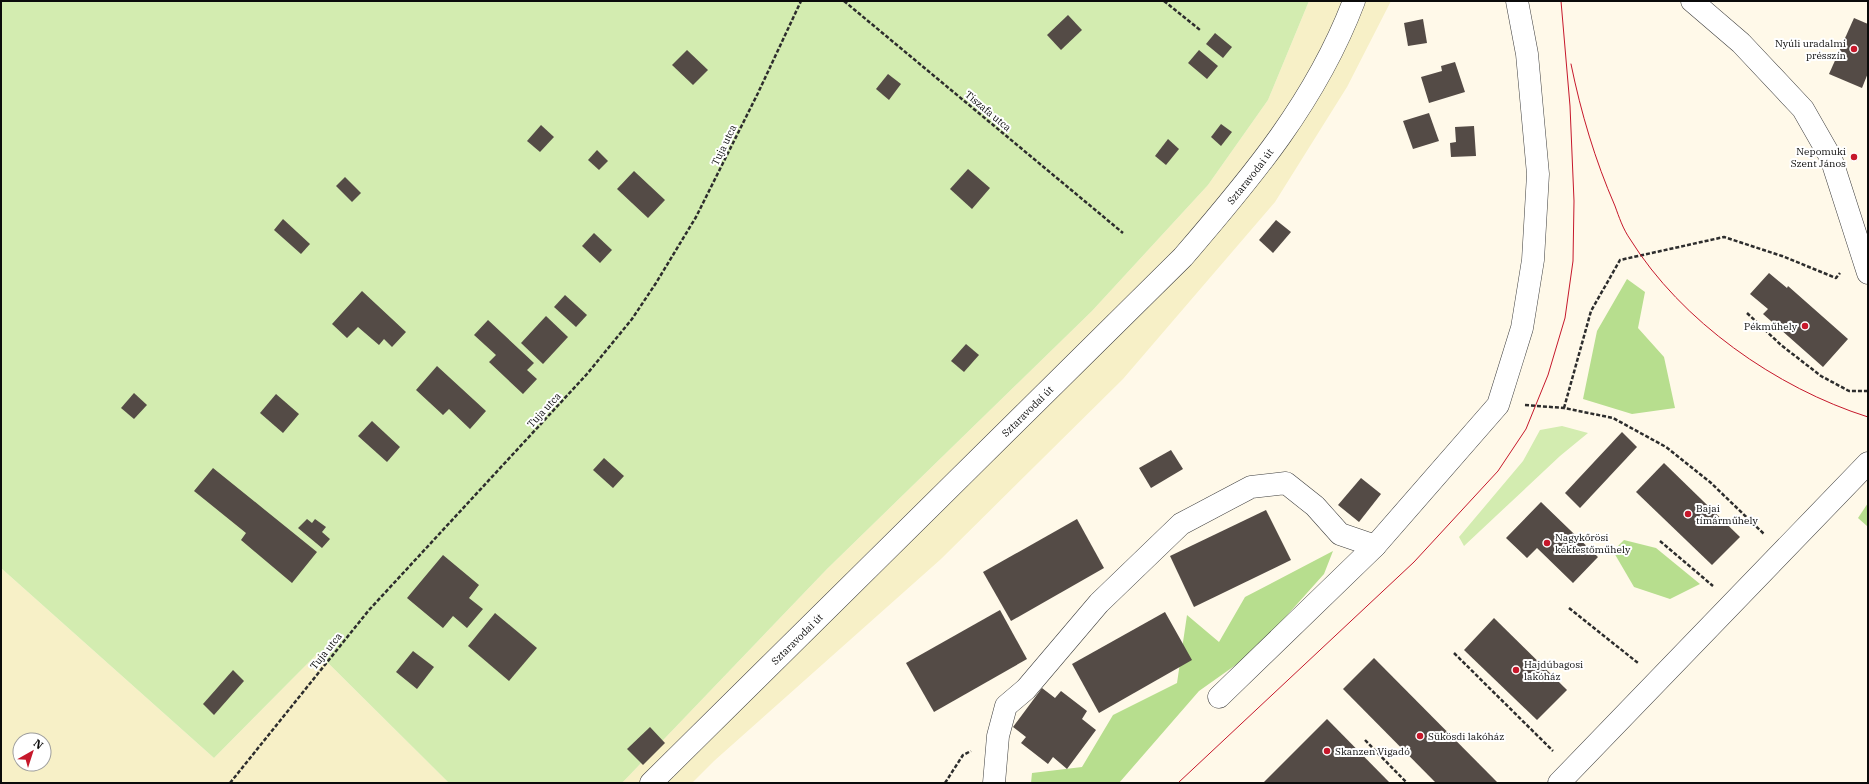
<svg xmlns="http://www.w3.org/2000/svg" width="1869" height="784" font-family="'IBM Plex Serif',serif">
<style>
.farmland{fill:#f7f0c7;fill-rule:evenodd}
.green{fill:#d3ecb0}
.forest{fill:#b7de8e}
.building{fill:#544b46}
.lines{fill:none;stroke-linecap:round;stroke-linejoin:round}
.minor-casing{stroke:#3e3e3e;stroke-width:23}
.path{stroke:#2d2d2d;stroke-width:2.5;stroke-dasharray:4 2;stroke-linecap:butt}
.minor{stroke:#fff;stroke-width:22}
.tram{stroke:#c6182b;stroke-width:1}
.poi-dot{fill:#c6182b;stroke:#fff;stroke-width:1.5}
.labels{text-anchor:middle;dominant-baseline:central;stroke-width:4;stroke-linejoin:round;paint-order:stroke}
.poi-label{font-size:10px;fill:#0b0b0b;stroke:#fff;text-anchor:start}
.street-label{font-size:10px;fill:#0b0b0b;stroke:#fff}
</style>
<rect width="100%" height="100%" fill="#fff9e9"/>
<!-- farmland -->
<g class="farmland">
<polygon points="1309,1 1391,1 1347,87 1275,202 1123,379 941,559 714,761 692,783 622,783 827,569 1092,311 1208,185 1268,100"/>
<path d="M1 568 214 758 318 653 449 783H1ZM20 740H44V764H20Z"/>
</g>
<!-- green -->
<g class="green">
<polygon points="1,1 1309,1 1268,100 1208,185 1092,311 827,569 622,783 449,783 318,653 214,758 1,568"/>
<polygon points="1562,426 1588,433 1560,456 1464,546 1459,537 1523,461 1540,430"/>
</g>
<!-- forest -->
<g class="forest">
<polygon points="1627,279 1645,292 1638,328 1664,357 1675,408 1632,414 1583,399 1597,331"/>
<polygon points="1868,503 1868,523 1867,526 1858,518"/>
<polygon points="1624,540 1656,548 1700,584 1670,599 1634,587 1613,551"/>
<polygon points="1333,551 1324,574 1254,652 1199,691 1119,783 1031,783 1032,773 1082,767 1113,715 1177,683 1187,615 1219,642 1245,597"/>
</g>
<!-- building -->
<g class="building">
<polygon points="1068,15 1082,30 1061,50 1047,35"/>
<polygon points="1854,18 1868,24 1868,73 1862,88 1829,74"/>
<polygon points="1423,19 1427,43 1408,46 1404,23"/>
<polygon points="1215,33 1232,47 1223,58 1206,44"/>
<polygon points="687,50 708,70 693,85 672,65"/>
<polygon points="1199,50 1218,66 1207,79 1188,63"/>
<polygon points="1455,62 1465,92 1429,103 1421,77 1442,71 1441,66"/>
<polygon points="888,74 901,84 889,100 876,89"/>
<polygon points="1429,113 1439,141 1413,149 1403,121"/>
<polygon points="1221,124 1232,132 1221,146 1211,137"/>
<polygon points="541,125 554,137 540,152 527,141"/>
<polygon points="1474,126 1476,156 1451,157 1450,143 1456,142 1455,127"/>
<polygon points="1168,139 1179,149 1166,165 1155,156"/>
<polygon points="597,150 608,161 599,170 588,160"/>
<polygon points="968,169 990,188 972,209 950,189"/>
<polygon points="634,171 665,200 648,218 617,189"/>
<polygon points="345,177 361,193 352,202 336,186"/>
<polygon points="283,219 310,244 301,254 274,230"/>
<polygon points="1276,220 1291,232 1273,253 1259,240"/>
<polygon points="594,233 612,250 600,263 582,246"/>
<polygon points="1769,273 1787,288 1788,286 1848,339 1823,367 1763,314 1768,309 1750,294"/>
<polygon points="362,291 406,332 392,347 384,339 379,345 358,327 347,338 332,324"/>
<polygon points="565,295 587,315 576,327 554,307"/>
<polygon points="546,316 568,337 543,364 521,343"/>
<polygon points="488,320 534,363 527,370 537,379 523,394 489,362 496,355 474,335"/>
<polygon points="966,344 979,355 964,372 951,361"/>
<polygon points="437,366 486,411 470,429 449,409 443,415 416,390"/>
<polygon points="134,393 147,405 134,419 121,408"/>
<polygon points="276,394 299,414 283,433 260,413"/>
<polygon points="372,421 400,447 387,462 358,436"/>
<polygon points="1622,432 1637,447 1580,508 1565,493"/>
<polygon points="1171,450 1183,469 1151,488 1139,468"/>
<polygon points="604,458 624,476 613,488 593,470"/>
<polygon points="1664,463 1740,537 1712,565 1636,492"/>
<polygon points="213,468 317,552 292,583 241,540 246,533 194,491"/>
<polygon points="1361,478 1381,494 1359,522 1338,505"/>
<polygon points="1541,502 1598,557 1573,583 1537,548 1527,558 1506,538"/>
<polygon points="1266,510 1291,560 1194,607 1170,556"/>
<polygon points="307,519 312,523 315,519 326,527 322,532 330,539 322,548 298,528"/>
<polygon points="1077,519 1104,568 1011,621 983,572"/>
<polygon points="443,555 479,585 469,598 483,609 467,628 453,616 443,628 407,598"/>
<polygon points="1000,610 1027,659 934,712 906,663"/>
<polygon points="1165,612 1192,660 1099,713 1072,664"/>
<polygon points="495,613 537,648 509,681 468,646"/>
<polygon points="1494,618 1567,690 1537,720 1464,650"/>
<polygon points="413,651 434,667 417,689 396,672"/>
<polygon points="1374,658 1498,783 1436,783 1343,689"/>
<polygon points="233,670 244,681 214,715 203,704"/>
<polygon points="1042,688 1055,698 1061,691 1087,711 1082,719 1096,730 1067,769 1053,757 1048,764 1021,743 1026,737 1013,727"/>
<polygon points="1327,719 1390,783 1264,782"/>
<polygon points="650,727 665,743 643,765 627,749"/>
</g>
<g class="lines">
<defs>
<g id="minor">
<polyline points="1692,1 1741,43 1803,109 1831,158 1868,273"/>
<polyline points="1219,697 1375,546"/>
<path id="s1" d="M651 783 1183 257C1252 177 1316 101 1354 1"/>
<polyline points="994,783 998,736 1006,706 1026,689 1099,603 1181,524 1251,487 1286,483 1315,506 1340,534 1375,546 1498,405 1522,328 1533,260 1538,174 1527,54 1517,1"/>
<polyline points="1559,783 1868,463"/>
</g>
</defs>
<!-- minor casing -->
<use href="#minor" class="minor-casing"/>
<!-- path -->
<g class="path">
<polyline points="844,1 1123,233"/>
<polyline points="1164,1 1200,30"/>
<polyline points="1747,313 1781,345 1821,376 1849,391 1868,391"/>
<polyline points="1525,405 1564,408 1613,418 1666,447 1710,482 1764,534"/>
<polyline points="1564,408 1591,311 1620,260 1724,237 1782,256 1836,278 1840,273"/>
<polyline points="1660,541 1713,586"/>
<polyline points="1569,608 1638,663"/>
<polyline points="1454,653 1553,751"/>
<polyline points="1365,740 1407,783"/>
<polyline points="230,783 369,610 587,374 632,319 656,283 696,217 758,93 801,1"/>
<polyline points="945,783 963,755 971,751"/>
</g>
<!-- minor -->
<use href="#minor" class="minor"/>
<!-- tram -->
<g class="tram">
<path d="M1571 64C1581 113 1595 160 1615 206 1619 217 1623 229 1630 239 1681 321 1776 388 1868 417"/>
<polyline points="1178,783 1414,562 1498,471 1526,429 1548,375 1565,318 1573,261 1574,201 1570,106 1561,1"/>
</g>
</g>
<!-- markers -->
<g class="poi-dot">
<circle cx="1854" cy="49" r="4"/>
<circle cx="1854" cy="157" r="4"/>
<circle cx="1805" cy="326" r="4"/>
<circle cx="1688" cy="514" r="4"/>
<circle cx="1547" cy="543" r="4"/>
<circle cx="1516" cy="670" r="4"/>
<circle cx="1420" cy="736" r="4"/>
<circle cx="1327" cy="751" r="4"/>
</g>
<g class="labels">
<!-- poi labels -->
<g class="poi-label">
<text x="1846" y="43" text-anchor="end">Nyúli uradalmi<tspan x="1846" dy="12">présszín</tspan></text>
<text x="1846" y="151" text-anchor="end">Nepomuki<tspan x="1846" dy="12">Szent János</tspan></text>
<text x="1797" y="326" text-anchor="end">Pékműhely</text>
<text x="1696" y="508">Bajai<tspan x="1696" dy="12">tímárműhely</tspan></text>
<text x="1555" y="537">Nagykőrösi<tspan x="1555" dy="12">kékfestőműhely</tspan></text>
<text x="1524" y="664">Hajdúbagosi<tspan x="1524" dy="12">lakóház</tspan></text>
<text x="1428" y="736">Sükösdi lakóház</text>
<text x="1335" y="751">Skanzen Vigadó</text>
</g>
<!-- street labels -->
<g class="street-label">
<text transform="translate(988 111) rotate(40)">Tiszafa utca</text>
<text transform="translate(724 145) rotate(-64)">Tuja utca</text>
<text stroke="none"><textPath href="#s1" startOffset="853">Sztaravodai út</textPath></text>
<text transform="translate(544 410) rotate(-47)">Tuja utca</text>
<text stroke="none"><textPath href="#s1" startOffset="529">Sztaravodai út</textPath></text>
<text stroke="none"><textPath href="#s1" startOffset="205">Sztaravodai út</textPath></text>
<text transform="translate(326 651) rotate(-51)">Tuja utca</text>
</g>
</g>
<!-- border -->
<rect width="1869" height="784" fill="none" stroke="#0b0b0b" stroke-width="4"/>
<!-- north arrow -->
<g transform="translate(32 752) rotate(39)"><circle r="19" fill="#ffffff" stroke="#9d9d9d"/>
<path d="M0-3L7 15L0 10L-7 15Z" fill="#c6182b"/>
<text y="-6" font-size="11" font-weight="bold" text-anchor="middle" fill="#0b0b0b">N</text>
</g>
</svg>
